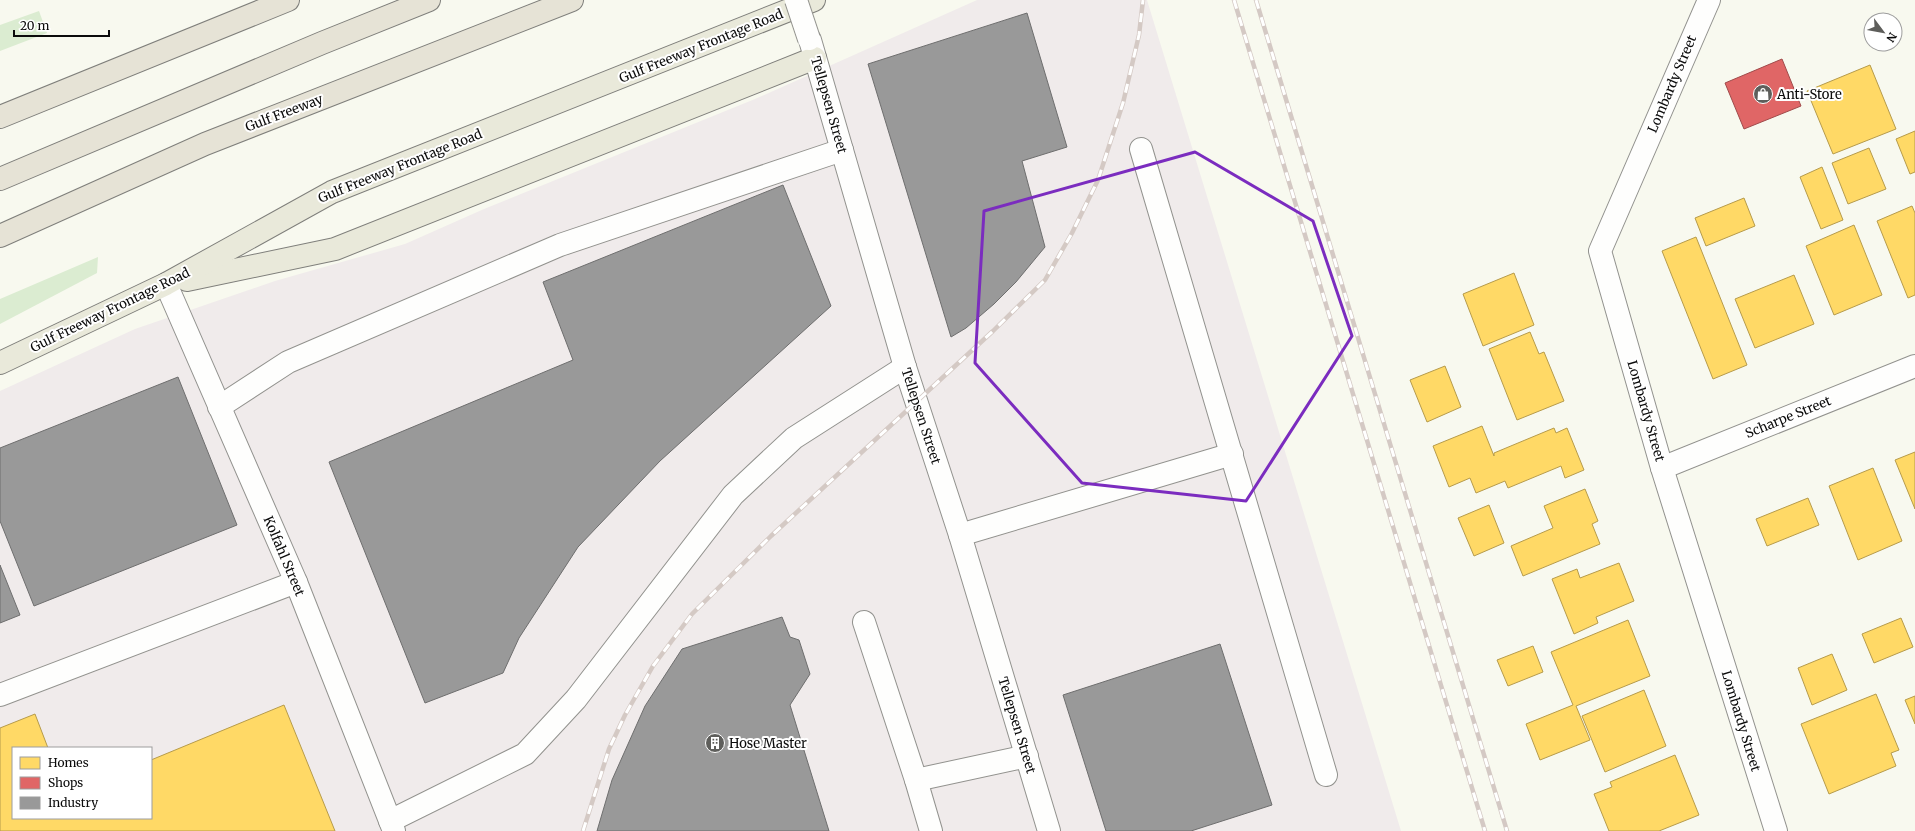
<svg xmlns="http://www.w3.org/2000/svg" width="1915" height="831" font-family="Merriweather,serif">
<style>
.industrial{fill:#f0ebeb;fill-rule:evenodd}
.green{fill:#dbecd1}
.homes{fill:#ffd966;stroke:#b69b4b}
.shops{fill:#e06666;stroke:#a04b4b}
.industry{fill:#999;stroke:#6e6e6e}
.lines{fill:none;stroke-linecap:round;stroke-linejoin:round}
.minor-casing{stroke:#92928e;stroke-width:24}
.major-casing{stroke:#7f7f7b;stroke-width:24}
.highway-casing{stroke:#7f7f7b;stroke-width:24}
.minor{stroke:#fefefd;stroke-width:22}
.major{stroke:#e9e9da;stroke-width:22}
.highway{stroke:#e6e3d6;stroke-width:22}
.rail-casing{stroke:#d4c9c4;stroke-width:4.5}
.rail{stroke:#fff;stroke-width:3;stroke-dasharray:9;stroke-linecap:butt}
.minor-bridge-casing{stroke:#92928e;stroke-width:24;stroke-linecap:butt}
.minor-bridge{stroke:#fefefd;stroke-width:22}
.marked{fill:none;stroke:#7b2cbf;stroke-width:3;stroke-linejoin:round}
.labels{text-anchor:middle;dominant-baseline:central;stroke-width:4;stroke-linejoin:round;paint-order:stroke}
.street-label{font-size:13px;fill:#0b0b0b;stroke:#fff}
.poi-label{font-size:13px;fill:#0b0b0b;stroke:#fff;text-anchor:start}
</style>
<rect width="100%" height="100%" fill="#f8f9ef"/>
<!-- industrial -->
<path class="industrial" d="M977 0H1147L1401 831H0V391L135 329 275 281 405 244 484 209 755 99ZM13 748H151V818H13Z"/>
<!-- green -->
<g class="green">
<polygon points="39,11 47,33 0,51 0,25"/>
<polygon points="98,257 97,273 0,324 0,299"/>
</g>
<!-- homes -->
<g class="homes">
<polygon points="1870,65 1896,129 1833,154 1807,91"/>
<polygon points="1915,131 1915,172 1910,174 1896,139"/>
<polygon points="1869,148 1886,189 1848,204 1832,163"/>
<polygon points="1822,167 1843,220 1821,229 1800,177"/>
<polygon points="1744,198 1755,226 1706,246 1695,218"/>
<polygon points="1912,206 1915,213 1915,295 1908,298 1877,221"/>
<polygon points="1854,225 1882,295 1834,315 1806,246"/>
<polygon points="1696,237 1747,365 1713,379 1662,251"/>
<polygon points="1514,273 1534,325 1483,346 1463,294"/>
<polygon points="1794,275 1814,324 1755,348 1735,299"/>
<polygon points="1530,332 1539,354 1544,352 1564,401 1517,420 1489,349"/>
<polygon points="1445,366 1461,407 1427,422 1410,380"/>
<polygon points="1482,426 1494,456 1494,453 1554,428 1556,433 1567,428 1584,470 1565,478 1561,466 1508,488 1505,481 1476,493 1470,478 1449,487 1433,446"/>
<polygon points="1915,452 1915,509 1895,460"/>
<polygon points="1873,468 1902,541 1858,560 1829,486"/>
<polygon points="1585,489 1598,521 1592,524 1600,544 1523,576 1511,546 1553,528 1544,506"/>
<polygon points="1808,498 1819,525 1767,546 1756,519"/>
<polygon points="1489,505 1504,543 1474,556 1458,518"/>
<polygon points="1619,563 1634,601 1596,617 1598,623 1574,634 1552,579 1577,569 1580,578"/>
<polygon points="1901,618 1913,647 1874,663 1862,634"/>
<polygon points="1628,620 1650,676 1576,706 1590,740 1540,760 1526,724 1573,705 1551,652"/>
<polygon points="1533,646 1543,672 1508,686 1497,660"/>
<polygon points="1832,654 1847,690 1812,705 1798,668"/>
<polygon points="1644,690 1666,746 1605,772 1582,716"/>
<polygon points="1876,694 1899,750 1891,753 1896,766 1829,794 1801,724"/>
<polygon points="1915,696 1915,724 1905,700"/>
<polygon points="284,705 335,831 0,831 0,728 35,714 48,748 13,748 13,818 151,818 151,760"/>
<polygon points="1675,755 1699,815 1659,831 1609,831 1594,794 1612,787 1610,782"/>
</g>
<!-- shops -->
<polygon class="shops" points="1782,59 1801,106 1744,129 1725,83"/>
<!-- industry -->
<g class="industry">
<polygon points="1027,13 1067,147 1022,161 1045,247 1016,282 994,304 966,328 951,337 868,64"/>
<polygon points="783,185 831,306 660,461 578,547 519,638 503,673 425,703 329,462 573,360 543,282"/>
<polygon points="178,377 237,525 34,606 0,521 0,448"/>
<polygon points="0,565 20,615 0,623"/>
<polygon points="782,617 790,637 799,640 810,674 790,705 829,831 597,831 612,780 645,706 682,649"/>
<polygon points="1220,644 1272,805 1191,831 1106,831 1063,695"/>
</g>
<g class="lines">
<defs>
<g id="minor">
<polyline points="1709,0 1600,251 1662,468 1776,831"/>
<polyline points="810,40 905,367 960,535 1049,831"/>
<polyline points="1141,149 1326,775"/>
<polyline points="166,284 296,582 394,831"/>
<polyline points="219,407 288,362 560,245 842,150"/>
<polyline points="1662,468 1915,366"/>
<polyline points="960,535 1232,454"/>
<polyline points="864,622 916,780 931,831"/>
<polyline points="0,695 296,582"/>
<polyline points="916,780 1027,756"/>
<polyline points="390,821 525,754 576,699 733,495 794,438 905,367"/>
</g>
<g id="major">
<polyline points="187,280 335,249 815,58"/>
<polyline points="0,363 166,284 332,192 814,0"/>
</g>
<g id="highway">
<polyline points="0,117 288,0"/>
<polyline points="0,179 322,43 429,0"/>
<polyline points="0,236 205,144 572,0"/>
</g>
</defs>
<!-- minor casing -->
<use href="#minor" class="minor-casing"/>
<!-- major casing -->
<use href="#major" class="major-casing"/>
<!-- highway casing -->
<use href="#highway" class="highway-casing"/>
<!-- minor -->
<use href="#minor" class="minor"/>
<!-- major -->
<use href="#major" class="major"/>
<!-- highway -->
<use href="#highway" class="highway"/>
<defs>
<g id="rail">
<polyline points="1234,0 1485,831"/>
<polyline points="1256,0 1507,831"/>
<polyline points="583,831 609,749 625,715 653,666 692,614 771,536 993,331 1045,280 1072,233 1098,180 1123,103 1139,35 1143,0"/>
</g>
</defs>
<!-- rail casing -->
<use href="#rail" class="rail-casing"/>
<!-- rail -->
<use href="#rail" class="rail"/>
<defs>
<polyline id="minor-bridge" points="796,0 809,39"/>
</defs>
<!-- minor-bridge casing -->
<use href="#minor-bridge" class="minor-bridge-casing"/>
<!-- minor-bridge -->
<use href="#minor-bridge" class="minor-bridge"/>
</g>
<!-- marked area -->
<path class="marked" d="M1195 152 1313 221 1352 336 1246 501 1082 483 975 363 984 211Z"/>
<!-- icons -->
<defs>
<symbol id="shop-disc" viewBox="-11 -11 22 22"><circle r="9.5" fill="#5e5e5b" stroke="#fff"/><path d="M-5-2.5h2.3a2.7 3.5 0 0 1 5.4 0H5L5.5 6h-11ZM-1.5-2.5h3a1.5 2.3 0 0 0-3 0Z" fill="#fff"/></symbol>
<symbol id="building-disc" viewBox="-11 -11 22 22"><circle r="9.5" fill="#5e5e5b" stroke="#fff"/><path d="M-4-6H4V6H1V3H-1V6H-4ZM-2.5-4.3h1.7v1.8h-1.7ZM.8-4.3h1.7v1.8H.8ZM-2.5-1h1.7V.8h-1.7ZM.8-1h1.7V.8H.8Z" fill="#fff"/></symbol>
</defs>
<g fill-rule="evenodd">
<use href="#shop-disc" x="1752" y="83" width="22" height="22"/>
<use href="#building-disc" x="704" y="732" width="22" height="22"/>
</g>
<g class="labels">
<!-- street labels -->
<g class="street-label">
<text transform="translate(701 46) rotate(-22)">Gulf Freeway Frontage Road</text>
<text transform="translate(1672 84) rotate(-67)">Lombardy Street</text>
<text transform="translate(829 105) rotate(74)">Tellepsen Street</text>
<text transform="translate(284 113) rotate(-21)">Gulf Freeway</text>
<text transform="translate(400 166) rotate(-22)">Gulf Freeway Frontage Road</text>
<text transform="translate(110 310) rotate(-26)">Gulf Freeway Frontage Road</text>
<text transform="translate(1646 411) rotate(74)">Lombardy Street</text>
<text transform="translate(921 416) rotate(72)">Tellepsen Street</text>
<text transform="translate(1788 417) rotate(-22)">Scharpe Street</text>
<text transform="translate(284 556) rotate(67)">Kolfahl Street</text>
<text transform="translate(1741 721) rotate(73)">Lombardy Street</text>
<text transform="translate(1017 725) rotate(73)">Tellepsen Street</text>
</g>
<!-- poi labels -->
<g class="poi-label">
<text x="1777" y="94">Anti-Store</text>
<text x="729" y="743">Hose Master</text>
</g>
</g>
<!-- legend -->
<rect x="12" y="747" width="140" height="72" fill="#ffffff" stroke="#9d9d9d"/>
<rect x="20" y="757" width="20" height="12" fill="#ffd966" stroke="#9d9d9d"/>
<text x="48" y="767" font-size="12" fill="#0b0b0b">Homes</text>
<rect x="20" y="777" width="20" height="12" fill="#e06666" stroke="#9d9d9d"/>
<text x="48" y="787" font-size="12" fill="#0b0b0b">Shops</text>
<rect x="20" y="797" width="20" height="12" fill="#999999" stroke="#9d9d9d"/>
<text x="48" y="807" font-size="12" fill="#0b0b0b">Industry</text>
<!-- north arrow -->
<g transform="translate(1883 32) rotate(122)"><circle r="19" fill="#ffffff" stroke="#9d9d9d"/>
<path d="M0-3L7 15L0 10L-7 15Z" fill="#5e5e5b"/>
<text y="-6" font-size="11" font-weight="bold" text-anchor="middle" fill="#0b0b0b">N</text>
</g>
<!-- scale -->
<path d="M14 30v6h95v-6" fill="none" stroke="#0b0b0b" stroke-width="2"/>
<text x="20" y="30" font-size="12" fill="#0b0b0b" stroke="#ffffff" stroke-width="3" paint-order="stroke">20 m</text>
</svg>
